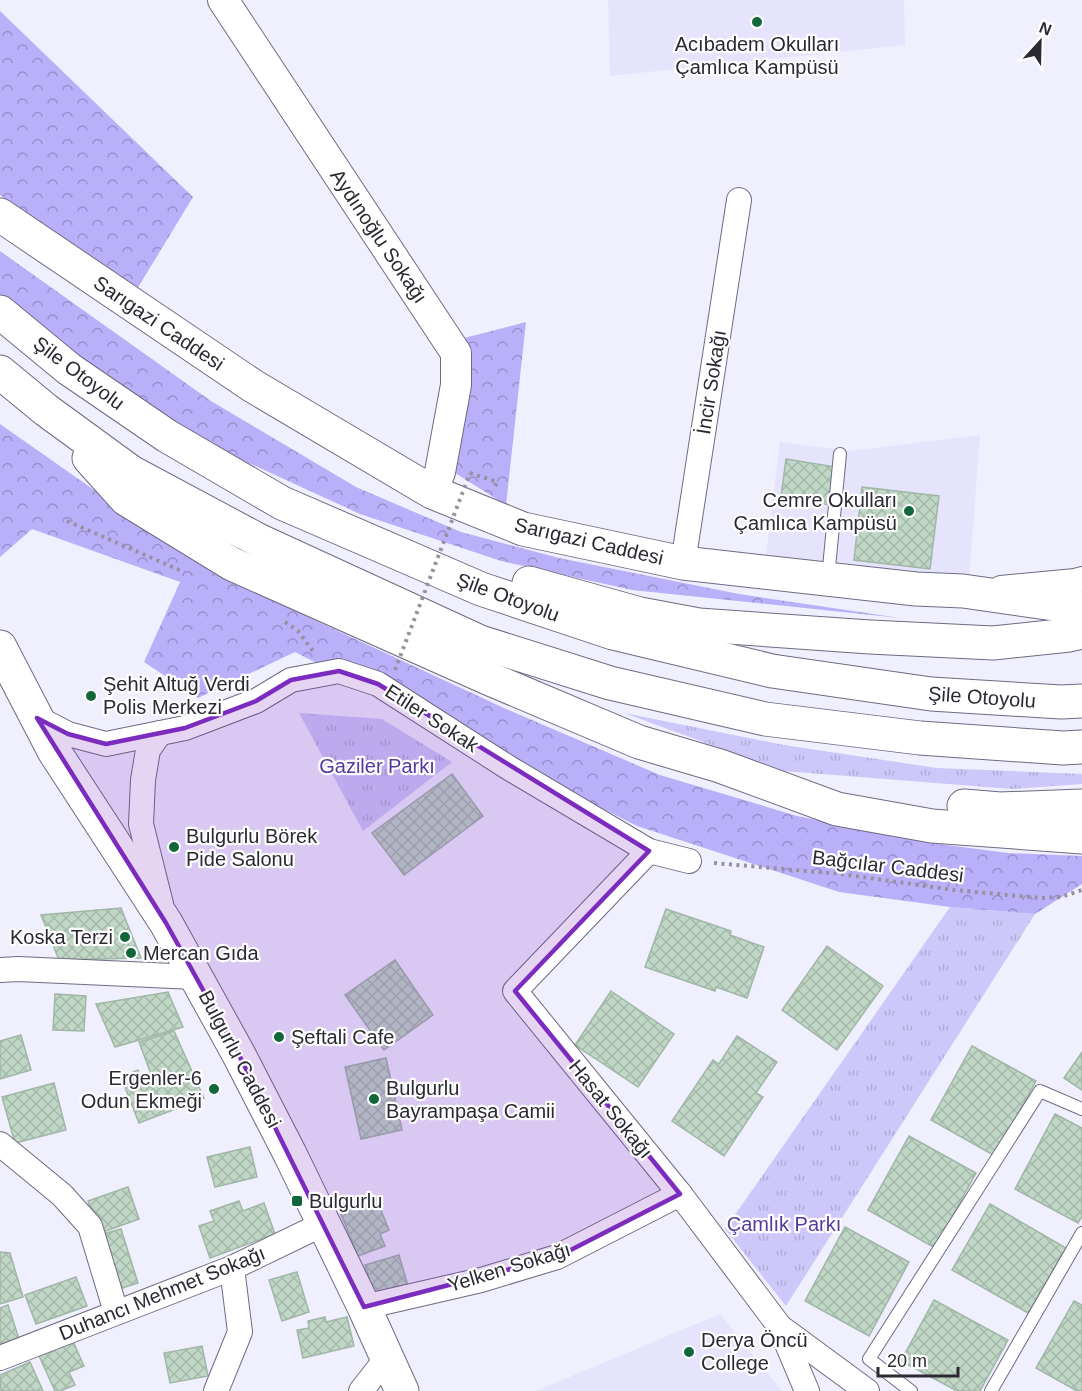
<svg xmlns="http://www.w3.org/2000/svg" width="1082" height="1391" font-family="Arial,sans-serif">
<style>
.built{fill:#e6e4fd}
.grass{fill:url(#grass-tufts)}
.forest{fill:url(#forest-crowns)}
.building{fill:url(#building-cross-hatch);stroke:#a0b6a6;stroke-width:1.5}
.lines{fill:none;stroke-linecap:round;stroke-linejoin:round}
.service-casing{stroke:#6d6b81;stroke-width:14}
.minor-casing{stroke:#6d6b81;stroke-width:26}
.tertiary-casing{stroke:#6d6b81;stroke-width:32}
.secondary-casing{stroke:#6d6b81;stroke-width:35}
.trunk-casing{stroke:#6d6b81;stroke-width:35}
.path{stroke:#93929e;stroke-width:4;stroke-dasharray:3 4.5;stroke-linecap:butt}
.service{stroke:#fff;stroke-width:12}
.minor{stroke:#fff;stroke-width:24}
.tertiary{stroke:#fff;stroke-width:30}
.secondary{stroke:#fff;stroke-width:33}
.trunk{stroke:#fff;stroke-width:33}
.path-bridge{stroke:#93929e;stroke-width:4;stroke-dasharray:3 4.5;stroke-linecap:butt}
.marked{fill:#7b2cbf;fill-opacity:0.2;stroke:#7b2cbf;stroke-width:4.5;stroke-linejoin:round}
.poi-dot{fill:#116739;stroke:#fefefe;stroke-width:2}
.labels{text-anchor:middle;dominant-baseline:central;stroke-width:4.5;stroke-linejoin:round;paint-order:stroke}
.poi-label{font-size:20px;fill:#2b2a33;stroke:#fefefe;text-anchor:start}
.street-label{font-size:20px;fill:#2b2a33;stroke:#fefefe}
.park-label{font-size:20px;fill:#5439a1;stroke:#fefefe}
</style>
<defs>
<pattern id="grass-tufts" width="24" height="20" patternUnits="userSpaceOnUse" patternTransform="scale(1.5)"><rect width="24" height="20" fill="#cec8fa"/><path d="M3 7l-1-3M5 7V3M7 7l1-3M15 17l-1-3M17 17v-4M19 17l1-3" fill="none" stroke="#b1acd7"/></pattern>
<pattern id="forest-crowns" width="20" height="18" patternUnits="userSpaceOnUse" patternTransform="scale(1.5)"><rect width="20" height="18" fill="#bab0f9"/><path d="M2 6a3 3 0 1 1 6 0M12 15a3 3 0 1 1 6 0" fill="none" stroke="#978fca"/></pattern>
<pattern id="building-cross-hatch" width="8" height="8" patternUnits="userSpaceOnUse" patternTransform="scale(1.5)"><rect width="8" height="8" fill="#c0d7c6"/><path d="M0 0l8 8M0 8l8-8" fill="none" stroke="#a5b9ab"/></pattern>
</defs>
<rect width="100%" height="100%" fill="#f0effe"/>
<!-- built -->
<g class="built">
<polygon points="608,0 904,0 905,45 610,76"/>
<polygon points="980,435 969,581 766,556 780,442 850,451"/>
<polygon points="720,1314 782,1391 536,1391"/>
</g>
<!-- grass -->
<g class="grass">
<polygon points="299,713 382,719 452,762 363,831"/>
<polygon points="624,713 784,745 937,768 1082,774 1082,784 1012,789 783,771"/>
<polygon points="950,907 1035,914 786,1306 725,1229"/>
</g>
<!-- forest -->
<g class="forest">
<polygon points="0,11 193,197 134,294 0,195"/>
<polygon points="0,251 211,401 356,487 461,532 559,558 739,594 900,618 632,590 501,561 360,514 166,425 0,314"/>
<polygon points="526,322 506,505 444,466 464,338"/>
<polygon points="0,424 174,546 310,618 504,708 660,775 797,816 939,844 1008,853 1082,856 1082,884 1035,914 950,907 839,892 637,826 295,652 198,698 144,662 180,582 32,529 0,557"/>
</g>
<!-- building -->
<g class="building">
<polygon points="786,459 836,467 830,505 781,497"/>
<polygon points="862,487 939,496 930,569 854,560"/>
<polygon points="452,774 483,816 404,875 372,833"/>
<polygon points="121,908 141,958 59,960 41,915"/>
<polygon points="666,909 731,931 730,935 764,947 747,998 716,987 715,991 645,967"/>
<polygon points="827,946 883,986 837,1050 782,1010"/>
<polygon points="395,960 433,1015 384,1050 345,995"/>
<polygon points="611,991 674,1034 638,1087 575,1045"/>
<polygon points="168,992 183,1027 115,1047 96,1004"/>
<polygon points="55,994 86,996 84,1031 53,1030"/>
<polygon points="174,1031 204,1098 139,1123 121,1077 138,1070 141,1078 151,1074 139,1042"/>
<polygon points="21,1035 31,1070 0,1079 0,1041"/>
<polygon points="737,1036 777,1062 756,1093 763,1097 724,1156 672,1121 713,1060 719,1064"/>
<polygon points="972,1046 1036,1081 995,1156 931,1120"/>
<polygon points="1082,1052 1082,1090 1064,1078"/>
<polygon points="386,1058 402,1130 361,1139 345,1067"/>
<polygon points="54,1083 66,1130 15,1143 2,1097"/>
<polygon points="1055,1114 1082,1128 1082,1216 1078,1223 1015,1189"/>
<polygon points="909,1136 976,1173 935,1248 868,1210"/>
<polygon points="250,1147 257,1177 215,1187 207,1157"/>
<polygon points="128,1187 139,1219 100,1233 88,1201"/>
<polygon points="376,1198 389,1230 380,1234 385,1246 358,1256 340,1212"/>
<polygon points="239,1201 243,1211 264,1203 275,1234 210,1258 199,1226 214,1221 210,1211"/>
<polygon points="990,1204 1066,1248 1028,1313 952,1270"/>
<polygon points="845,1227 909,1262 869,1336 805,1301"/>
<polygon points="121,1229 138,1283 116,1290 99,1235"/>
<polygon points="0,1252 10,1253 23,1297 0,1304"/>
<polygon points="399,1255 408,1286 374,1296 365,1265"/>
<polygon points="297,1272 309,1312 282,1321 269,1280"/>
<polygon points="76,1277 87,1306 36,1324 25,1295"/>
<polygon points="934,1300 1008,1340 980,1391 957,1391 901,1361"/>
<polygon points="1074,1301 1082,1305 1082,1391 1077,1391 1036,1368"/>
<polygon points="8,1305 19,1339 0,1345 0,1308"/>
<polygon points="325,1317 326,1322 347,1317 354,1346 303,1358 297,1330 309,1328 308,1321"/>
<polygon points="73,1341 84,1366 69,1372 75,1385 60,1391 55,1391 39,1356"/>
<polygon points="202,1346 208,1376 170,1383 164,1353"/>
<polygon points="30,1362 43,1391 1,1391 0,1375"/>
</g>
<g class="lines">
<defs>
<g id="service">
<polyline points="828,578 840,454"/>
<polyline points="911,1391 869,1359 1040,1091 1082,1109"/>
<polyline points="991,1391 1082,1233"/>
</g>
<g id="minor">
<polyline points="683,563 739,200"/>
<polyline points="1001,588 1075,581 1082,579"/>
<polyline points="37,718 68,734 106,744 185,728 256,701 291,680 339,671 378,684 509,768 649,851 689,861"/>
<polyline points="160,733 148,750 143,780 141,824 161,904"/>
<polyline points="649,851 515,991 680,1194 780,1327 807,1391"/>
<polyline points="0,970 18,969 195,977"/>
<polyline points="0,1144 62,1195 90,1226 116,1312"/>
<polyline points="364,1307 481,1280 557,1257 680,1194"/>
<polyline points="780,1327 867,1391"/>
<polyline points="0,1358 232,1268 323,1224"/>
<polyline points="216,1391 240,1332 232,1268"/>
<polyline points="361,1391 387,1358"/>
</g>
<polyline id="tertiary" points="223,0 456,353 456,385 440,472 432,492"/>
<g id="secondary">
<polyline points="0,215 253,386 432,492 523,529 683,563 916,589 963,591 1082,608"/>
<polyline points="0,647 54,751 166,923 238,1053 290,1154 364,1307 402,1391"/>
</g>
<g id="trunk">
<polyline points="0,312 69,369 167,436 282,503 481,589 613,633 772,671 931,694 1061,702 1082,701"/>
<polyline points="0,372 46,410 131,472 260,541 480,642 610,683 765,719 920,738 1063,748 1082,747"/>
<polyline points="89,458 126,499 232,564 490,679 639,742 720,766 837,809 932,826 1082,837"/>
<polyline points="529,583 640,614 699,625 870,637 993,643 1069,635 1082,632"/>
<polyline points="964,806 1000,809 1082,806"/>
</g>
</defs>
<!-- service casing -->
<use href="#service" class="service-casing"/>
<!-- minor casing -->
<use href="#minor" class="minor-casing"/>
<!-- tertiary casing -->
<use href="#tertiary" class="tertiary-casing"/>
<!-- secondary casing -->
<use href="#secondary" class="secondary-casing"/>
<!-- trunk casing -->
<use href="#trunk" class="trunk-casing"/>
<!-- path -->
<g class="path">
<polyline points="470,473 497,482 495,486"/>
<polyline points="67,521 184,572"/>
<polyline points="285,622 298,631 313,651"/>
<polyline points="714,863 841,874 954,890 1040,898 1061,897 1082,890"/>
</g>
<!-- service -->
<use href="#service" class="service"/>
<!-- minor -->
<use href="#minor" class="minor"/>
<!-- tertiary -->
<use href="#tertiary" class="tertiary"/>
<!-- secondary -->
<use href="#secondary" class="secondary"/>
<!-- trunk -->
<use href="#trunk" class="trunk"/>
<!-- path-bridge -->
<polyline class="path-bridge" points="395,670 470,473"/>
</g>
<!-- marked area -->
<path class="marked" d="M339 671 378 684 649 851 515 991 680 1194 557 1257 364 1307 238 1053 166 923 37 718 68 734 106 744 185 728 256 701 291 680Z"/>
<!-- markers -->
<g class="poi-dot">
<circle cx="757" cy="22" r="6"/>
<circle cx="909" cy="511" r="6"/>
<circle cx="91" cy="696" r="6"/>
<circle cx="174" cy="847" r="6"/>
<circle cx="125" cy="937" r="6"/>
<circle cx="131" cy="953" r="6"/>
<circle cx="279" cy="1037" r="6"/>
<circle cx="214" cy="1089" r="6"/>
<circle cx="374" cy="1099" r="6"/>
<rect x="291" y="1195" width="12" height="12" rx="3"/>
<circle cx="689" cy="1352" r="6"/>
</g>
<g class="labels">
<!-- poi labels -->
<g class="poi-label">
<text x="757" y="44" text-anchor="middle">Acıbadem Okulları<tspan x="757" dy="23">Çamlıca Kampüsü</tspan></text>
<text x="897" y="500" text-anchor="end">Cemre Okulları<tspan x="897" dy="23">Çamlıca Kampüsü</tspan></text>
<text x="103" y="684">Şehit Altuğ Verdi<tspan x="103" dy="23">Polis Merkezi</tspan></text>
<text x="186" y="836">Bulgurlu Börek<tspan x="186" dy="23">Pide Salonu</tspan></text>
<text x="113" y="937" text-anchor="end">Koska Terzi</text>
<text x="143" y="953">Mercan Gıda</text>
<text x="291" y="1037">Şeftali Cafe</text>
<text x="202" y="1078" text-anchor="end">Ergenler-6<tspan x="202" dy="23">Odun Ekmeği</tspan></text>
<text x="386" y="1088">Bulgurlu<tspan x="386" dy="23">Bayrampaşa Camii</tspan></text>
<text x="309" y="1201">Bulgurlu</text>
<text x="701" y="1340">Derya Öncü<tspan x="701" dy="23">College</tspan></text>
</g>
<!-- street labels -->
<g class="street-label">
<text transform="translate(379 236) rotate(56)">Aydınoğlu Sokağı</text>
<text transform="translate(159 323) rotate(34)">Sarıgazi Caddesi</text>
<text transform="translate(79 373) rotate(37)">Şile Otoyolu</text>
<text transform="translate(711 382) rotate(-81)">İncir Sokağı</text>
<text transform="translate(589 541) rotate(13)">Sarıgazi Caddesi</text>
<text transform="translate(508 597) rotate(20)">Şile Otoyolu</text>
<text transform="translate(982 697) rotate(4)">Şile Otoyolu</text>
<text transform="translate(432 718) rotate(33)">Etiler Sokak</text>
<text transform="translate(888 866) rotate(7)">Bağcılar Caddesi</text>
<text transform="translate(240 1059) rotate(62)">Bulgurlu Caddesi</text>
<text transform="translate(611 1109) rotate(51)">Hasat Sokağı</text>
<text transform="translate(509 1267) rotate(-17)">Yelken Sokağı</text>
<text transform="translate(162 1293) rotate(-22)">Duhancı Mehmet Sokağı</text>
</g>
<!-- park labels -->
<g class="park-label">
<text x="377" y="766">Gaziler Parkı</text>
<text x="784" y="1224">Çamlık Parkı</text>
</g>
</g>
<!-- north arrow -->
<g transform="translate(1040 42) rotate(22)" stroke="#fefefe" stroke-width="4.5" paint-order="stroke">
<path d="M0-4.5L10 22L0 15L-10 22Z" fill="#2b2a33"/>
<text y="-9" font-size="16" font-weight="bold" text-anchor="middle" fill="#2b2a33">N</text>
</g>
<!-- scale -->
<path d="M878 1367v9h80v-9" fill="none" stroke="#2b2a33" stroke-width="3"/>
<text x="887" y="1367" font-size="18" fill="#2b2a33" stroke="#fefefe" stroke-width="4.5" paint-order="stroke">20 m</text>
</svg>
